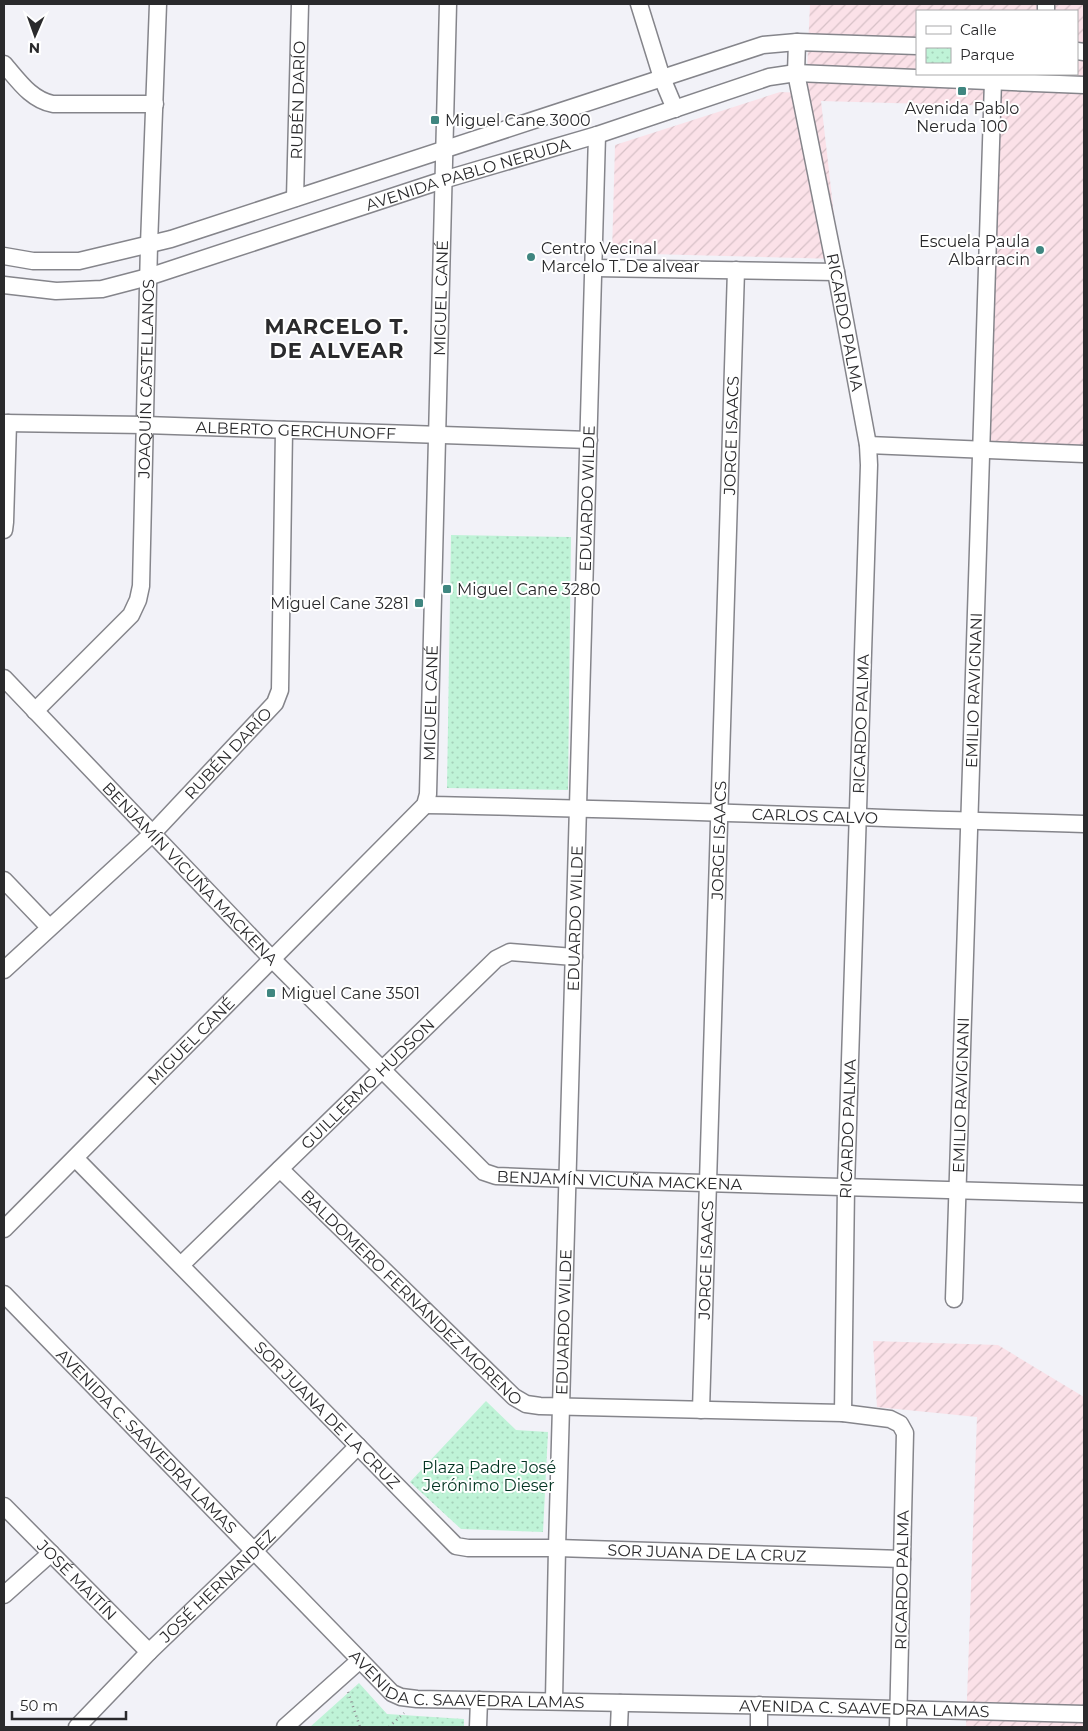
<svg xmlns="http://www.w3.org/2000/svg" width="1088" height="1731" font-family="Montserrat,sans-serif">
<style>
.industrial{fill:url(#industrial-furrows);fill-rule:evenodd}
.park{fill:url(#park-dots)}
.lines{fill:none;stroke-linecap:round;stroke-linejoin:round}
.minor-casing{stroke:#85858b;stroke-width:19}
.path{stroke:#919195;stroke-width:2.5;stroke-dasharray:1 4;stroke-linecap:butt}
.minor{stroke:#fff;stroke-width:16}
.poi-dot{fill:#3f8680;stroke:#fff;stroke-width:2}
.labels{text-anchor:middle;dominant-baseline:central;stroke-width:4;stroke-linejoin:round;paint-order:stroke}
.street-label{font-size:16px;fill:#2a2a2c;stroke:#fff}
.poi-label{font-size:16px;fill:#2a2a2c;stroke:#fff;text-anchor:start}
.park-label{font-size:16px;fill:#023421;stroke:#fff}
.district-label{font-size:21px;font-weight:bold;letter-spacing:1px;fill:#2a2a2c;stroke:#fff}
</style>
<defs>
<pattern id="industrial-furrows" width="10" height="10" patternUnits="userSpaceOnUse" patternTransform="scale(1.25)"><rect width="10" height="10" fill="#fbe1e8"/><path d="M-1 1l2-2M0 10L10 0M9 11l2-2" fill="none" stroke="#d7c1c7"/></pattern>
<pattern id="park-dots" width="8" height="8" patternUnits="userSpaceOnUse" patternTransform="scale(1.25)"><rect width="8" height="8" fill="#bff3d7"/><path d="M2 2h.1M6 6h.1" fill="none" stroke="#a4d0b9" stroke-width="1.8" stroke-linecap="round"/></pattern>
</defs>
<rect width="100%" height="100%" fill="#f2f2f8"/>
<!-- industrial -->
<g class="industrial">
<path d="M810 4H1084V463L987 459 997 106 821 101 839 259 612 253 615 145 780 92 806 93ZM917 11H1077V74H917Z"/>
<polygon points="873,1341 998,1345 1084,1397 1084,1727 966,1727 977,1417 877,1407"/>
</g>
<!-- park -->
<g class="park">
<polygon points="451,535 571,537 568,790 447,788"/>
<polygon points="486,1401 516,1430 548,1432 543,1532 461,1529 410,1482"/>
<polygon points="359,1683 387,1714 464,1719 464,1727 310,1727"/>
</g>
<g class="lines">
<defs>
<g id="minor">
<polyline points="639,4 662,78 675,109"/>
<polyline points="1046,11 1046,4"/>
<path id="s1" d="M797 42 796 73 836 272 868 445 869 465 846 1186 843 1413"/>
<polyline points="1077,51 1084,52"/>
<path d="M4 64C18 80 31 100 53 104H155"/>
<path id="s2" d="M295 198 300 4"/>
<polyline points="4,256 33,261 79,261 171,239 763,45 797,42 917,46"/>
<polyline points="594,268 836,272"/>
<path id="s3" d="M4 285 56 291 102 289 148 277 443 180 597 135 769 77 796 73 1084 85"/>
<path id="s4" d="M4 423 145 425 589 440"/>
<polyline points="868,445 1084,454"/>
<polyline points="4,530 5,522 8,423"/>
<path id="s5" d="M4 678 273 960 484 1172 496 1176 568 1179 1084 1194"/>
<path id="s6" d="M35 711 131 615 138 600 141 586 149 245 158 4"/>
<path id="s7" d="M425 805C645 809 865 818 1084 824"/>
<polyline points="4,880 49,927"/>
<path id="s8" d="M4 970 152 834 275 703 280 690 284 430"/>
<path id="s9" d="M75 1158 456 1546 468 1548H557L902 1559"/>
<path id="s10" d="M280 1169 514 1397 526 1404 540 1406 843 1413 890 1419 900 1424 905 1433 898 1727"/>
<path id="s11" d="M4 1229 425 805 428 794 448 4"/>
<path id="s12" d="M181 1265 496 959 510 952 574 957"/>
<path id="s13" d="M4 1294 360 1660 392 1693 401 1697 417 1699C639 1703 862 1707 1084 1714"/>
<path id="s14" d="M954 1299 993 81"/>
<path id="s15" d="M701 1410 736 270"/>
<path id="s16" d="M4 1506 149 1652"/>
<polyline points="4,1595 51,1553"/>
<path id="s17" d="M554 1700 557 1548 597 135"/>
<path id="s18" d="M77 1727 149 1652 254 1551 358 1446"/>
<polyline points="285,1727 360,1660"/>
<polyline points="478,1727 479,1700"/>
<polyline points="619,1727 620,1703"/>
<polyline points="759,1727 759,1705"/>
</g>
</defs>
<!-- minor casing -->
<use href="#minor" class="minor-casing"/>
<!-- path -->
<g class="path">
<polyline points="348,1692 360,1727"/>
<polyline points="389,1727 404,1713"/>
</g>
<!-- minor -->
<use href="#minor" class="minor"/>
</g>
<!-- markers -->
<g class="poi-dot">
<rect x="957" y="86" width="10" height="10" rx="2.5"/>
<rect x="430" y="115" width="10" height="10" rx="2.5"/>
<circle cx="1040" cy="250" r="5"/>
<circle cx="531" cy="257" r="5"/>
<rect x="442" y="584" width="10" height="10" rx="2.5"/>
<rect x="414" y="598" width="10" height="10" rx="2.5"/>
<rect x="266" y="988" width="10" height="10" rx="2.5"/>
</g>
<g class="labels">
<!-- street labels -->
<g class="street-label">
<text stroke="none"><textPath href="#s2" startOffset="98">RUBÉN DARÍO</textPath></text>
<text stroke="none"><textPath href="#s3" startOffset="482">AVENIDA PABLO NERUDA</textPath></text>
<text stroke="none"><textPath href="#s11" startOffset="1105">MIGUEL CANÉ</textPath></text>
<text stroke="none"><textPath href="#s1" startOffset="285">RICARDO PALMA</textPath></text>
<text stroke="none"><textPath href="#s6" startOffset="374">JOAQUÍN CASTELLANOS</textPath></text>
<text stroke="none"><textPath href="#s4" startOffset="292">ALBERTO GERCHUNOFF</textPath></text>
<text stroke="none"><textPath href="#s15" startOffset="975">JORGE ISAACS</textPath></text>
<text stroke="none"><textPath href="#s17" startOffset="1202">EDUARDO WILDE</textPath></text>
<text stroke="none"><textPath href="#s14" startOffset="609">EMILIO RAVIGNANI</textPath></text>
<text stroke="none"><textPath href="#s11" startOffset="700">MIGUEL CANÉ</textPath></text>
<text transform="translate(861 724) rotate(-88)">RICARDO PALMA</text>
<text stroke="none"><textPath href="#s8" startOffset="312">RUBÉN DARÍO</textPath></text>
<text stroke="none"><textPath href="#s7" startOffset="390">CARLOS CALVO</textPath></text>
<text stroke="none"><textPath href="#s15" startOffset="570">JORGE ISAACS</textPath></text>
<text stroke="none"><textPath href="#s5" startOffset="270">BENJAMÍN VICUÑA MACKENA</textPath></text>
<text stroke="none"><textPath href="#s17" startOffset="782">EDUARDO WILDE</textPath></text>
<text stroke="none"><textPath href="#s11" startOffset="265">MIGUEL CANÉ</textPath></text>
<text stroke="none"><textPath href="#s12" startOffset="260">GUILLERMO HUDSON</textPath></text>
<text stroke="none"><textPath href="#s14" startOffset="204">EMILIO RAVIGNANI</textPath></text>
<text transform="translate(848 1129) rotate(-88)">RICARDO PALMA</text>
<text stroke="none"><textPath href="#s5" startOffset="825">BENJAMÍN VICUÑA MACKENA</textPath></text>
<text stroke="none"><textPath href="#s15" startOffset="150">JORGE ISAACS</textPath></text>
<text stroke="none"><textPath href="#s10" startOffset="184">BALDOMERO FERNÁNDEZ MORENO</textPath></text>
<text stroke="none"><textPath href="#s17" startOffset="378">EDUARDO WILDE</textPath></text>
<text stroke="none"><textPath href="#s9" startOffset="360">SOR JUANA DE LA CRUZ</textPath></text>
<text stroke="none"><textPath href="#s13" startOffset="205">AVENIDA C. SAAVEDRA LAMAS</textPath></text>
<text stroke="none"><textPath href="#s9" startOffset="795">SOR JUANA DE LA CRUZ</textPath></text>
<text stroke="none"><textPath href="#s16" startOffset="104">JOSÉ MAITÍN</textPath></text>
<text transform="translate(902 1580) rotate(-89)">RICARDO PALMA</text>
<text stroke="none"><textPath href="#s18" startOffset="199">JOSÉ HERNANDEZ</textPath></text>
<text stroke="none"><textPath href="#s13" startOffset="625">AVENIDA C. SAAVEDRA LAMAS</textPath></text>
<text stroke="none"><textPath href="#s13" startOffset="1030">AVENIDA C. SAAVEDRA LAMAS</textPath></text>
</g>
<!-- poi labels -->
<g class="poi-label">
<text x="962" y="108" text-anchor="middle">Avenida Pablo<tspan x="962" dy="18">Neruda 100</tspan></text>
<text x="445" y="120">Miguel Cane 3000</text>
<text x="1030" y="241" text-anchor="end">Escuela Paula<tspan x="1030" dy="18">Albarracin</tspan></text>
<text x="541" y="248">Centro Vecinal<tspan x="541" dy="18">Marcelo T. De alvear</tspan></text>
<text x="457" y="589">Miguel Cane 3280</text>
<text x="409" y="603" text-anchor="end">Miguel Cane 3281</text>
<text x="281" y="993">Miguel Cane 3501</text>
</g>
<!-- park labels -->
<g class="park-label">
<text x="489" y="1467">Plaza Padre José<tspan x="489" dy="18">Jerónimo Dieser</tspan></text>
</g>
<!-- district labels -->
<g class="district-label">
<text x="337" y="326">MARCELO T.<tspan x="337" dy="24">DE ALVEAR</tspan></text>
</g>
</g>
<!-- border -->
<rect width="1088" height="1731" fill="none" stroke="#2a2a2c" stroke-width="10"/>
<!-- legend -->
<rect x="916" y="10" width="162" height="65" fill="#ffffff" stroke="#aaaaab"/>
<rect x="926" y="26" width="25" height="8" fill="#ffffff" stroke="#aaaaab"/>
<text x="960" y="35" font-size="15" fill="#2a2a2c">Calle</text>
<rect x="926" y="48" width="25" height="15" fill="url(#park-dots)" stroke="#aaaaab"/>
<text x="960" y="60" font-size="15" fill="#2a2a2c">Parque</text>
<!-- north arrow -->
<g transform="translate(35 35) rotate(182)" stroke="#ffffff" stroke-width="4" paint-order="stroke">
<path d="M0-4L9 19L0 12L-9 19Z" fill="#2a2a2c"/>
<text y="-8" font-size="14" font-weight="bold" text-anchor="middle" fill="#2a2a2c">N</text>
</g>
<!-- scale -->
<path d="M12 1711v8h114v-8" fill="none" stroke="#2a2a2c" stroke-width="2.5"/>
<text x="20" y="1711" font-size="15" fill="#2a2a2c" stroke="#ffffff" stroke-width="4" paint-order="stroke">50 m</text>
</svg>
